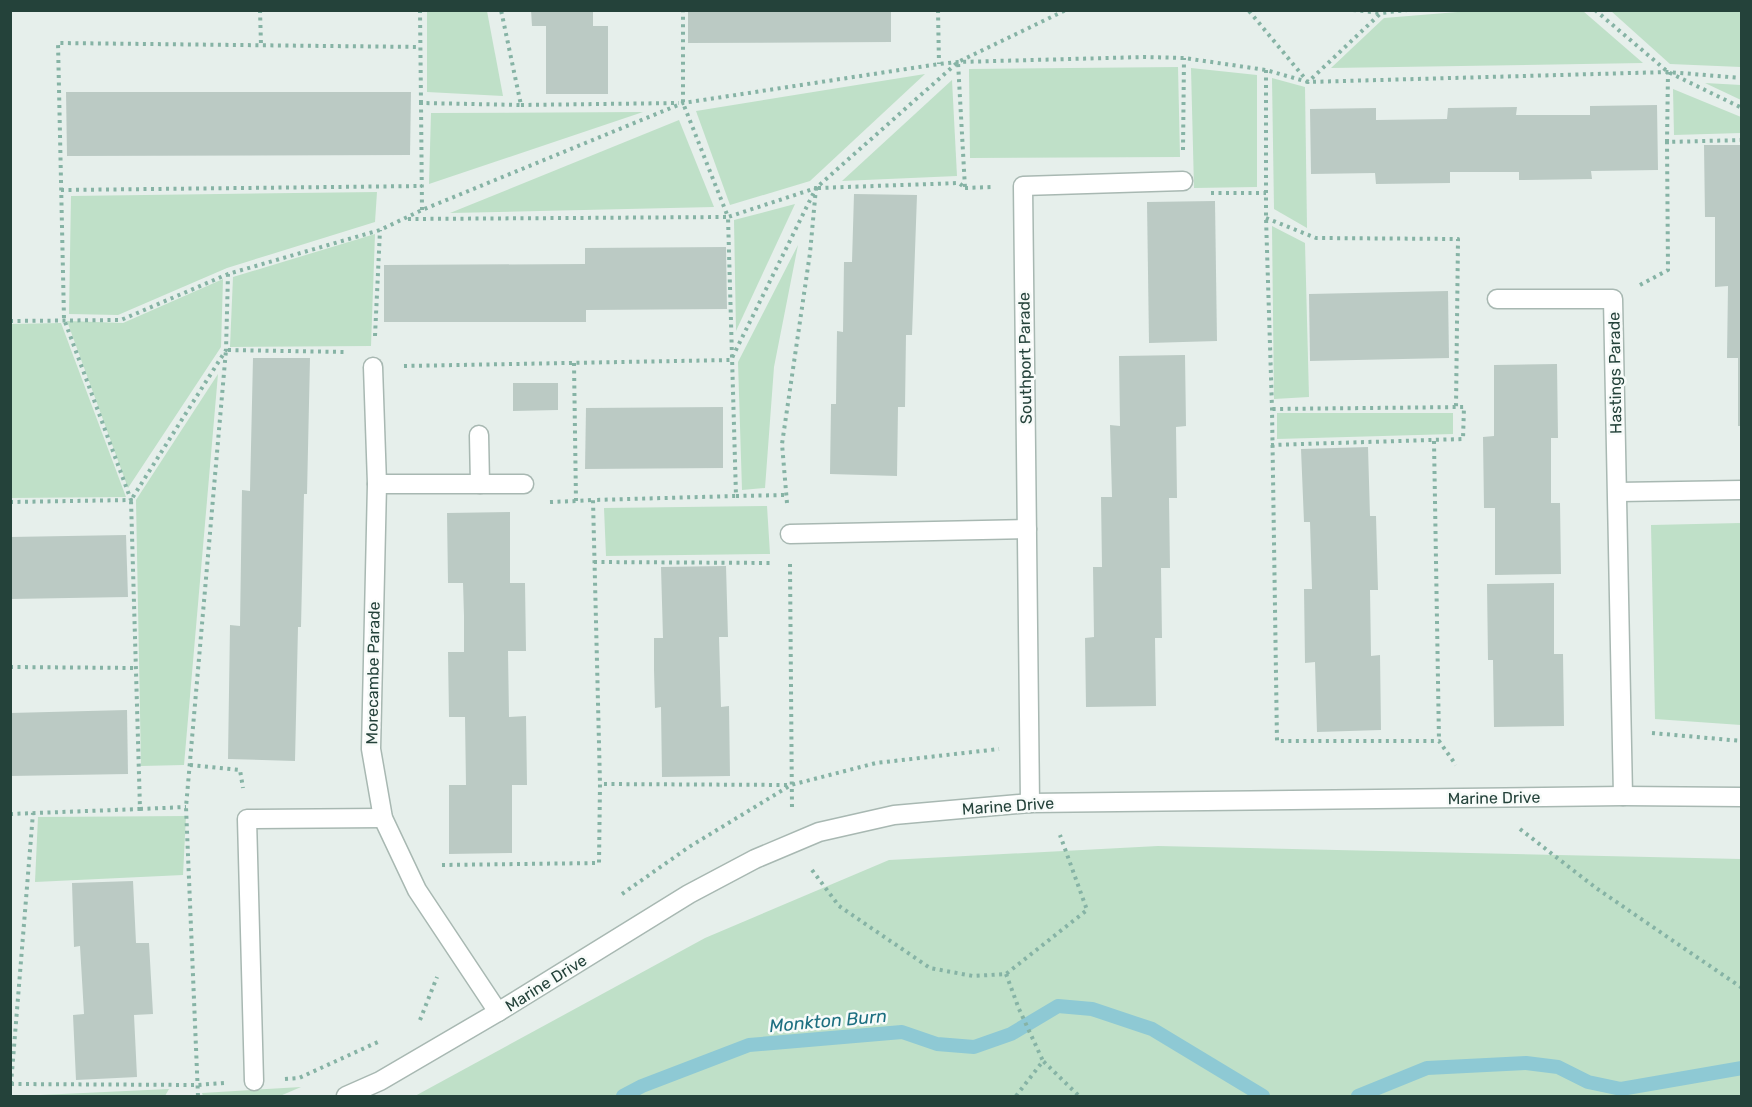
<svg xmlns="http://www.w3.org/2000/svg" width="1752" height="1107" font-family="Rubik,sans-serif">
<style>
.green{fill:#bfe0c8}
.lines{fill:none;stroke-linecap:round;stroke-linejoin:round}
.stream{stroke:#8ec9d4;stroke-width:14}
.building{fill:#bbcac4}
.minor-casing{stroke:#a8b8b2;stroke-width:21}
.path{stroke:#86b3a5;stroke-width:4;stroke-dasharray:3 4.5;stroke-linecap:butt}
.minor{stroke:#fff;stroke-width:18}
.labels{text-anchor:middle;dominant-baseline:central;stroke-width:5;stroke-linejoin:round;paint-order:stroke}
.street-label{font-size:16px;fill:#24423a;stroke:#f7fbf9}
.water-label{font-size:18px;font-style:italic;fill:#1c6f80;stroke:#f7fbf9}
</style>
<rect width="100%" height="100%" fill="#e6efeb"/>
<!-- green -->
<g class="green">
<polygon points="1482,10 1583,11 1643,63 1331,68 1384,18"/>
<polygon points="427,11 487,11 503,96 427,92"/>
<polygon points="1611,11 1741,11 1741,67 1670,64"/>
<polygon points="1178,67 1180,157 970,158 969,69"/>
<polygon points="1191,68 1257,75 1257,187 1194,188"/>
<polygon points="925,74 810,181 730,205 696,111"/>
<polygon points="1272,78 1305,87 1307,228 1274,209"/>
<polygon points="952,80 957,176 842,181"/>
<polygon points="1705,83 1741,85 1741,100"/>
<polygon points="1673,89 1741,117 1741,133 1674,135"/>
<polygon points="643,112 429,184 431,113"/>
<polygon points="679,120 714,207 450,213"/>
<polygon points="377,192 375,222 227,268 118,315 69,314 71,196"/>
<polygon points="795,204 736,331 734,220"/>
<polygon points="1272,226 1305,243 1309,397 1274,399"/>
<polygon points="375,234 371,346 230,347 233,277"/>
<polygon points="798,245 774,367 765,488 742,490 738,362"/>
<polygon points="223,279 221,347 128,488 67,321 123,323"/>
<polygon points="61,323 126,497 11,498 11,324"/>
<polygon points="218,374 184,765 141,766 136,500"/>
<polygon points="1277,413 1453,413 1453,434 1277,439"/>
<polygon points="767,506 770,554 606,556 604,508"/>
<polygon points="1741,523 1741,725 1655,719 1651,525"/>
<polygon points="186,816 183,875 35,882 38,817"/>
<polygon points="1158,846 1741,859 1741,1096 415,1096 705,938 889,860"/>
<polygon points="301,1087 280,1096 203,1096 202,1093"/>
<polygon points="169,1089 165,1096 19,1096"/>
</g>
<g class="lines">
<!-- stream -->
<g class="stream">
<polyline points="623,1096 642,1086 749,1045 902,1032 937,1044 974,1047 1011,1034 1058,1006 1092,1009 1152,1029 1263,1096"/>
<polyline points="1358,1096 1427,1068 1526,1063 1558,1067 1588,1082 1621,1089 1742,1068"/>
</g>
</g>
<!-- building -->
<g class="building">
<polygon points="531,10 593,10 593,26 608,26 608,94 546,94 546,26 532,26"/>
<polygon points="688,10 891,10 891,42 688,43"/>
<polygon points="66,92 411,92 410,155 67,156"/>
<polygon points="1657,105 1658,170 1591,171 1592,179 1519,180 1519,172 1450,172 1450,183 1376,184 1375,173 1311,174 1310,109 1376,108 1376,120 1447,119 1448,108 1517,107 1516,115 1590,115 1590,106"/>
<polygon points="1704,145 1742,145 1742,426 1738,426 1738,358 1727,358 1728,286 1715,287 1715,217 1705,217"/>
<polygon points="854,194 917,195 912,335 906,335 905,407 898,407 897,476 830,474 831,406 831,404 836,404 837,331 843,332 844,262 852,262"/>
<polygon points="1215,201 1217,341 1149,343 1147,202"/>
<polygon points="726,247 727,309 586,310 586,322 384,322 384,265 585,264 585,248"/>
<polygon points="1448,291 1449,358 1310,361 1309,294"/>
<polygon points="1185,355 1186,426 1176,427 1177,498 1169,498 1170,568 1161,568 1162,638 1155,638 1156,706 1086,707 1085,638 1094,637 1093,567 1102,567 1101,497 1112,497 1110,425 1120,426 1119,356"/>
<polygon points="253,358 310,358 307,494 304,494 301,627 298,627 295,761 228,759 230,625 240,626 242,490 250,491"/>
<polygon points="1557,364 1558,438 1551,438 1551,503 1560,503 1561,574 1495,575 1495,508 1484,508 1483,437 1494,436 1494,365"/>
<polygon points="513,383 558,383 558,410 513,411"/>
<polygon points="723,407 723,468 585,469 586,408"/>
<polygon points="1368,447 1370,516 1376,516 1378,590 1370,590 1371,656 1380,655 1381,730 1317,732 1315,662 1305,663 1304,589 1312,589 1310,522 1304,522 1301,449"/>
<polygon points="510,512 510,583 525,583 526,651 508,651 509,717 526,716 527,785 512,785 512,853 449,854 449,785 466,785 465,717 449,717 448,652 464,652 464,616 463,583 448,583 447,513"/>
<polygon points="126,535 128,597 10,599 10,537"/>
<polygon points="726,566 728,637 719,637 721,707 729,706 730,776 662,777 661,707 655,708 654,670 654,638 663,638 661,567"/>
<polygon points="1554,583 1554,654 1563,654 1564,726 1494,727 1493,660 1488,660 1487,584"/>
<polygon points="127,710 128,774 10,776 10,713"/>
<polygon points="133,881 136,943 149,943 153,1014 134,1015 137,1077 76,1080 73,1015 84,1014 80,946 74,947 72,883"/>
</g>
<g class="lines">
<defs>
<g id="minor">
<polyline points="1497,299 1613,299 1623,796"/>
<polyline points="373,367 377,484"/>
<polyline points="479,435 480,484"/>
<polyline points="1618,492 1742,490"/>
<polyline points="790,534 1027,529"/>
<polyline points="1030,803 1023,186 1183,181"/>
<polyline points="498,1012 417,890 383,818 371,749 377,484 524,484"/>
<polyline points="254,1081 247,819 383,818"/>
<polyline points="346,1096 380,1081 498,1012 689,894 755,859 819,832 894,815 1030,803 1623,796 1742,797"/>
</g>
</defs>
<!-- minor casing -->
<use href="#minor" class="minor-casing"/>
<!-- path -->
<g class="path">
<polyline points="260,10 261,45"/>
<polyline points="420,10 421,103"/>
<polyline points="938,10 939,64"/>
<polyline points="1222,10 1257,10"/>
<polyline points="1353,10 1381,13"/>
<polyline points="1595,10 1668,72 1742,108"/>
<polyline points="1249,11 1308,82 1381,13 1407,10"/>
<polyline points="1266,70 1266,218 1272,409 1277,741 1439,741 1456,765"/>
<polyline points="521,105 679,103"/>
<polyline points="1667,142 1668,72"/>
<polyline points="1183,150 1184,58"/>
<polyline points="818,188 959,183 965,188 958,62"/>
<polyline points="965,188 992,187"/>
<polyline points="61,190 422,186"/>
<polyline points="1211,193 1266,193"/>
<polyline points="422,210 421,103 521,105 501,10"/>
<polyline points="1266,218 1316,238 1458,239 1456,408"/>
<polyline points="408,219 728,217 736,496 593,500 600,784"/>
<polyline points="1640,285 1668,270 1667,142 1742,140"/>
<polyline points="10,321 121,320 228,274 380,230 422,210 683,103 939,64 958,62 1145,57 1184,58 1266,70 1308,82 1668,72 1742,78"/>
<polyline points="375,336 380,230"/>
<polyline points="574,363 576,501 593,500"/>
<polyline points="404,366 731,360 816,188 728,217 683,103 683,10"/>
<polyline points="1434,441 1439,741"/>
<polyline points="1271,445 1463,439 1464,407 1272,409"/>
<polyline points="736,496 786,495"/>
<polyline points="10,502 131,500 64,319 58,43 420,47"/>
<polyline points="550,502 576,501"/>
<polyline points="787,503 782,444 810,253 816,188 958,62 1066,10"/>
<polyline points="594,562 774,563"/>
<polyline points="790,564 792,809"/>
<polyline points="10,667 136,668"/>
<polyline points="1652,733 1742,741"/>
<polyline points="190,765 240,770 243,788"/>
<polyline points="140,809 186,807"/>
<polyline points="10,814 140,809 131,500 226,350 228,274"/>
<polyline points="1520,829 1596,888 1742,988"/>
<polyline points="442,865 599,863 600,784 791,785"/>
<polyline points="812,870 839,906 930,968 973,976 1006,974 1087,910 1060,835"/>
<polyline points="622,894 689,847 791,785 876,763 999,749"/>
<polyline points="1006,974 1019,1009 1043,1061"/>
<polyline points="420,1020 437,977"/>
<polyline points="285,1079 299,1078 380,1041"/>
<polyline points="11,1084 197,1085 224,1083"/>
<polyline points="11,1084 33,813"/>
<polyline points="198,1096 186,807 226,350 347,352"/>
<polyline points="1016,1096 1043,1061 1079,1096"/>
</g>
<!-- minor -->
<use href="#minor" class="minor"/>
</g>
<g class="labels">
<!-- street labels -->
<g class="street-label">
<text transform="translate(1025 358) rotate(-91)">Southport Parade</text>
<text transform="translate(1615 373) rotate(-91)">Hastings Parade</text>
<text transform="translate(373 673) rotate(-89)">Morecambe Parade</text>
<text transform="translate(1494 798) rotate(-1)">Marine Drive</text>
<text transform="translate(1008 806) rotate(-4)">Marine Drive</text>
<text transform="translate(546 983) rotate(-32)">Marine Drive</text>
</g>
<!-- water labels -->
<g class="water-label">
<text transform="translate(828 1021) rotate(-5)">Monkton Burn</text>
</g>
</g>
<!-- border -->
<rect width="1752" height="1107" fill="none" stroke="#24423a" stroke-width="24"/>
</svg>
